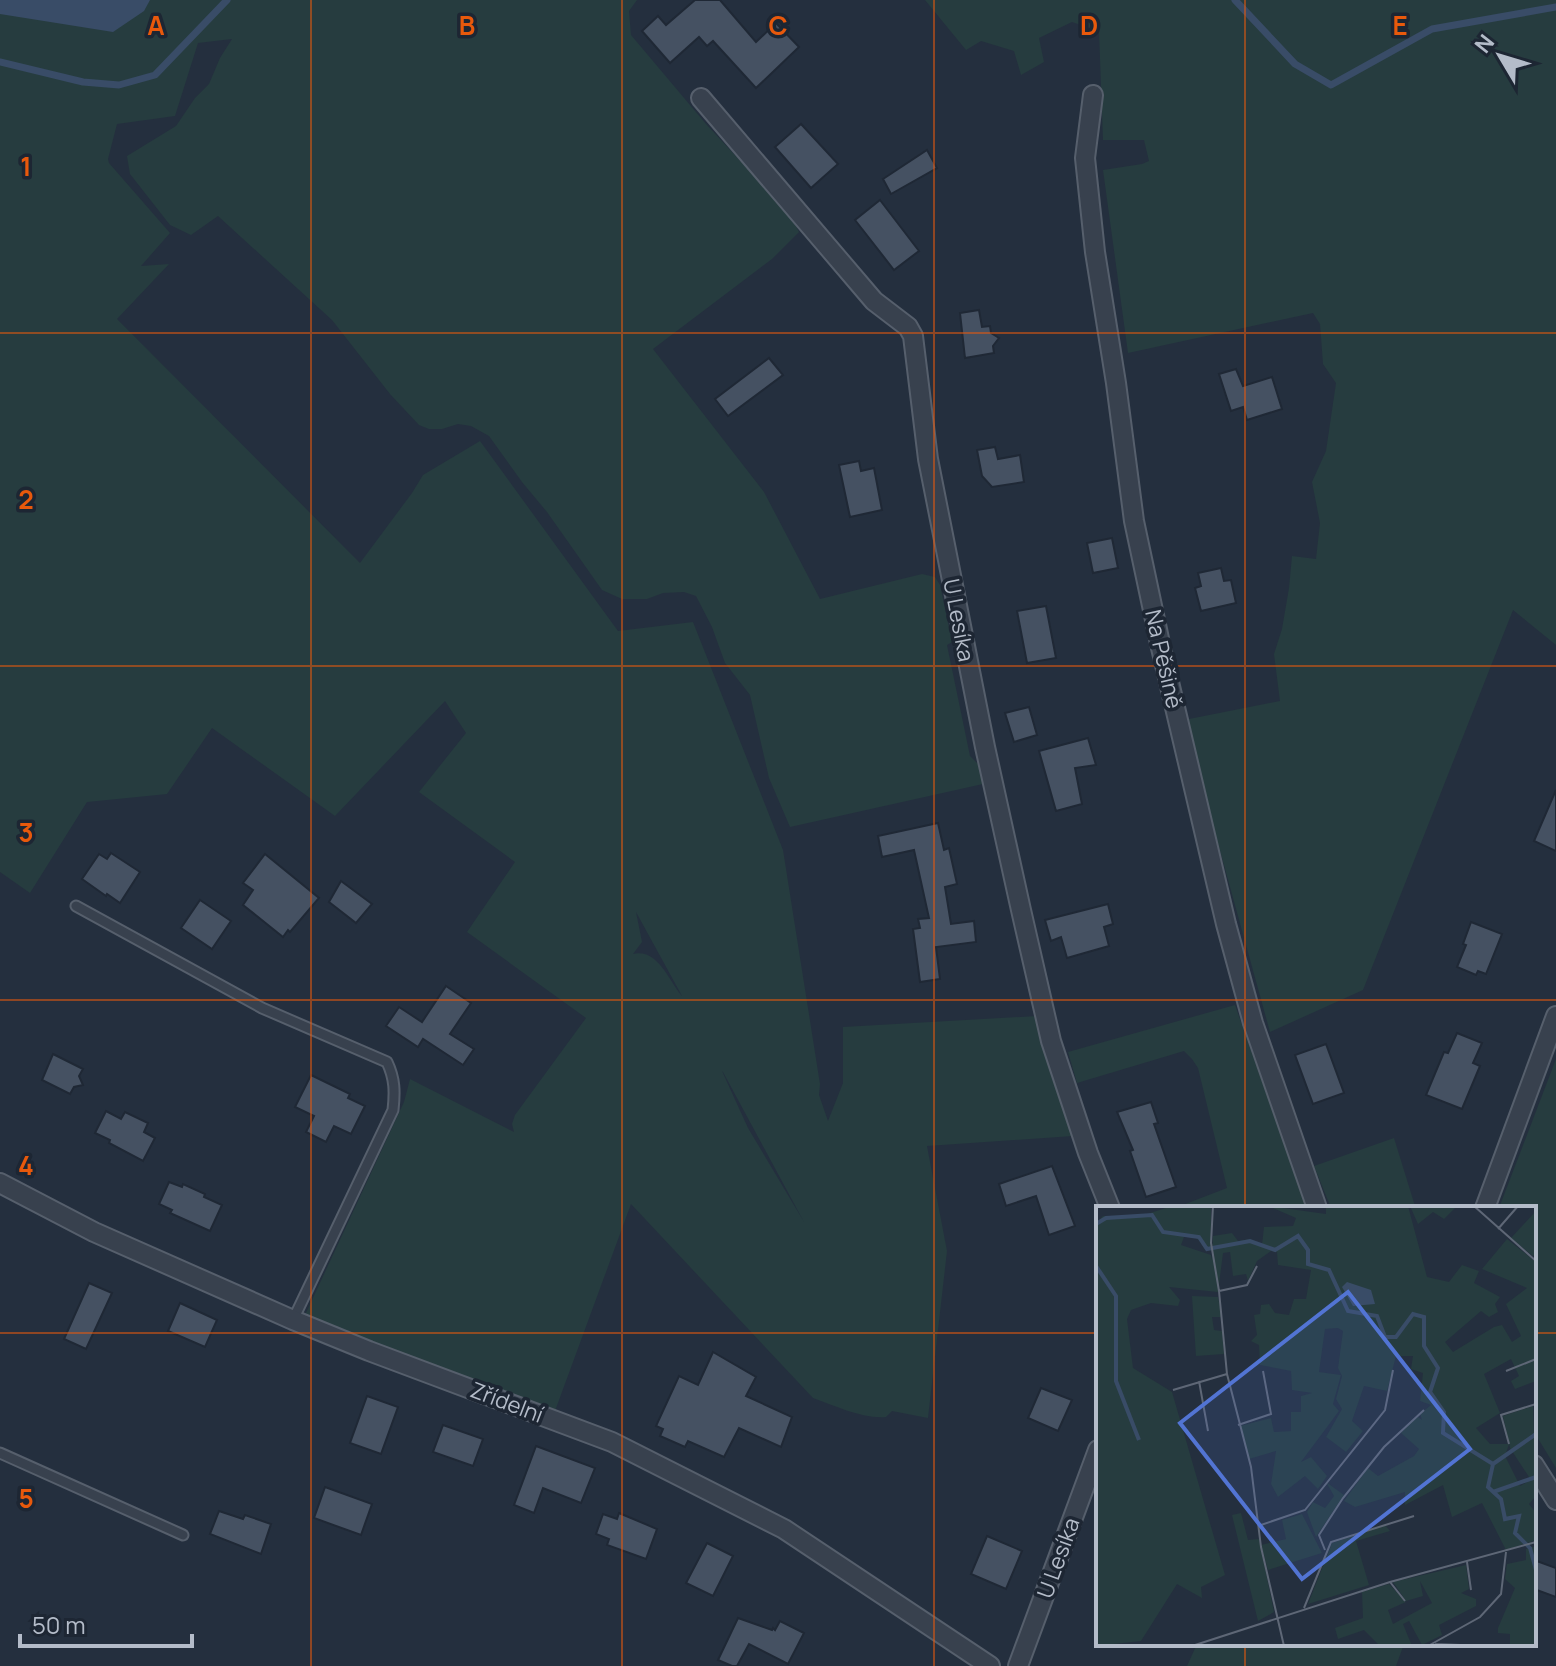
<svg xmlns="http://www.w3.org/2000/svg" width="1556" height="1666" font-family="Manrope,sans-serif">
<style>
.green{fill:#263c3f;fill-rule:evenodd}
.water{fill:#394c67}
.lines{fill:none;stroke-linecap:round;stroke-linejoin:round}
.stream{stroke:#394c67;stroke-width:7}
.building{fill:#455162;stroke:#1f2835;stroke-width:2}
.lane-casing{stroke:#565f6c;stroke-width:13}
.street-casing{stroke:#565f6c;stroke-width:22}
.lane{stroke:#38414e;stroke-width:9}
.street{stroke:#38414e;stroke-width:18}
.grid{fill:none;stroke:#e8590c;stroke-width:2;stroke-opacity:0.55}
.labels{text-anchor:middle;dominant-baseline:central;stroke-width:7;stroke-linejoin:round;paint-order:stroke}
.street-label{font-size:22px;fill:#b4bcc9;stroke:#1d2633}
.inset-river{fill:none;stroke:#394c67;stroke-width:4}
.inset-road{fill:none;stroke:#5e6776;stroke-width:2}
.view{fill:#5274d3;fill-opacity:0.15;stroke:#5274d3;stroke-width:4}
.inset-edge{fill:none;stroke:#b4bcc9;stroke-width:4}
.grid-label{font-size:26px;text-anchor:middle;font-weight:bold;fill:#e8590c;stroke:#1d2633;stroke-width:7;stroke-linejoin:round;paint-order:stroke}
</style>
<rect width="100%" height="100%" fill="#242f3e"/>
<!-- green -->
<g class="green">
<path d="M0 0H637L629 11 631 35 706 124 789 213 799 232 772 259 653 349 764 492 820 599 922 574 935 577 940 585 952 642 947 645 970 756 978 764 983 784 790 827 769 778 750 695 725 663 712 627 696 596 684 592 663 593 647 599H622L602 590 547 512 522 482 489 436 471 426 458 424 442 429H429L419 425 390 394 332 320 218 216 191 235 170 225 130 174 127 156 176 126 195 98 209 84 220 58 232 39 198 43 175 116 117 124 108 159 109 163 170 233 141 266 169 264 117 319 360 563 412 493 423 475 480 441 618 631 693 622 783 850 820 1084 819 1095 828 1121 843 1083V1027L1037 1016 1073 1136 927 1146 947 1251 928 1418 892 1411 886 1417C862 1419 836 1406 813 1398L631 1204 555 1411 316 1323 308 1317 306 1313 404 1102 410 1079 514 1132 512 1124 515 1115 586 1018 467 932 515 862 419 792 466 733 445 701 335 816 212 728 167 794 87 802 30 893 0 872ZM636 912 682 996C669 981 658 948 633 954L642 942ZM722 1071 723 1072 804 1222 748 1128Z"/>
<polygon points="925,0 1556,0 1556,645 1513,610 1363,990 1270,1032 1184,720 1280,701 1274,654 1282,629 1289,588 1292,556 1316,559 1320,523 1312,482 1326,451 1336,383 1323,364 1320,324 1313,313 1128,353 1103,170 1142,164 1149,161 1144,140 1103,140 1099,31 1072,22 1039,38 1044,62 1021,75 1014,51 981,41 966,50"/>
<polygon points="1235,1005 1307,1208 1175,1208 1227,1188 1198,1068 1192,1059 1184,1051 1077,1083 1068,1052"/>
<polygon points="1556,1059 1556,1468 1534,1432 1534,1208 1499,1208"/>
<polygon points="1394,1138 1415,1206 1409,1208 1331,1208 1314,1166"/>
<polygon points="1197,1644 1404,1644 1396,1666 1187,1666"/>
</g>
<!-- water -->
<polygon class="water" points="0,0 150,0 144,11 113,32 0,14"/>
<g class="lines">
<!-- stream -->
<g class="stream">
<polyline points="1235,0 1295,64 1331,85 1432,29 1556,7"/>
<polyline points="0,62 83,82 119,85 155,75 227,0"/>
</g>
</g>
<!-- building -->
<g class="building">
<polygon points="695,0 720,0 756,42 776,23 799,47 756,88 713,41 707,46 699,37 670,63 642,31 658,16 666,25"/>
<polygon points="801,124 838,164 811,188 775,147"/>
<polygon points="927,150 937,168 891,194 883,179"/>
<polygon points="880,200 919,251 894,270 855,220"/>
<polygon points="979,310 982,327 990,326 991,333 999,338 993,346 994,353 965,358 960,313"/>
<polygon points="769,358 783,375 728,416 715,399"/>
<polygon points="1236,369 1243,386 1272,377 1282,409 1247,420 1243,407 1231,411 1219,374"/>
<polygon points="995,447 998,459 1020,455 1024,482 992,487 982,476 977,450"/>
<polygon points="859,461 861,471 874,468 882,510 850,517 839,465"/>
<polygon points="1112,538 1118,568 1093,573 1087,543"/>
<polygon points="1221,568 1224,581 1231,580 1236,603 1201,611 1195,588 1201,586 1198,573"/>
<polygon points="1046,606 1056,658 1027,663 1017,611"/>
<polygon points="1029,707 1037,735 1014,742 1005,713"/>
<polygon points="1088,738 1096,765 1075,768 1082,804 1056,811 1039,751"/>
<polygon points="1556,790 1556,851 1534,841"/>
<polygon points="938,823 944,850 949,848 957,884 945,887 951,924 974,921 976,942 936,947 940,979 920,982 913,929 920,928 918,919 929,918 914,850 882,857 878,836"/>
<polygon points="111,853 140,872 120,903 107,894 106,896 82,879 99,854 107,859"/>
<polygon points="265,854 319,898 290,932 288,930 283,937 243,905 253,890 243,883"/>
<polygon points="341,881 372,904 356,923 329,902"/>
<polygon points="200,900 231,921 212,949 181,928"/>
<polygon points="1108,904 1113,924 1104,927 1109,946 1067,958 1061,937 1051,941 1045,920"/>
<polygon points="1471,922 1502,934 1486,974 1478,971 1476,975 1457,967 1466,945 1463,944"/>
<polygon points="446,986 471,1003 450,1034 474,1049 463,1065 423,1039 418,1047 386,1026 399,1007 422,1022"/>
<polygon points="1457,1033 1482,1043 1473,1063 1480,1066 1462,1109 1426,1095 1444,1052 1448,1053"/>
<polygon points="1326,1044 1344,1093 1313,1104 1295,1055"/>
<polygon points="53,1054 83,1069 79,1076 83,1085 74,1087 70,1094 42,1080"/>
<polygon points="311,1075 350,1094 348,1098 365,1106 351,1134 334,1126 326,1142 306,1132 314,1116 295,1107"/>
<polygon points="1151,1102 1158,1123 1154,1124 1176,1187 1146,1197 1130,1151 1133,1150 1117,1112"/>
<polygon points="106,1111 121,1119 125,1112 148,1123 144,1132 155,1138 143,1161 109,1143 110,1140 95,1133"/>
<polygon points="1052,1166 1075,1226 1049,1235 1036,1196 1006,1206 999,1184"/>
<polygon points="169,1182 182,1187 183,1184 205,1194 204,1197 222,1205 210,1231 170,1213 172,1210 159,1204"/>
<polygon points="89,1283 112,1293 86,1349 64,1339"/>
<polygon points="180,1303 217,1320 205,1347 168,1331"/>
<polygon points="713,1352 756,1377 746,1396 792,1417 781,1447 739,1428 724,1457 688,1441 685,1447 660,1436 663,1429 656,1426 679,1376 698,1385"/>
<polygon points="1041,1388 1072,1400 1058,1431 1028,1418"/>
<polygon points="367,1396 398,1407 381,1454 350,1443"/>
<polygon points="443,1425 483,1439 473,1466 433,1452"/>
<polygon points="536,1446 595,1468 581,1503 543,1488 534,1513 514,1505"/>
<polygon points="325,1487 372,1504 361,1535 314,1518"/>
<polygon points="219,1511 243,1519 245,1515 271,1524 261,1554 210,1534"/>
<polygon points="619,1513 657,1529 646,1559 607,1545 609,1539 596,1534 603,1514 617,1519"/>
<polygon points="987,1536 1022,1551 1006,1589 971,1574"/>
<polygon points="707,1543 733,1556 713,1596 686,1583"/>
<polygon points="1534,1560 1556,1568 1556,1597 1534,1589"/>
<polygon points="738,1618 772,1630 773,1628 775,1630 780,1621 804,1633 788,1664 749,1644 737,1666 732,1666 718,1660"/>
</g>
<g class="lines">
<defs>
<g id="lane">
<path d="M76 906 262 1008 387 1062C395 1079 395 1092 393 1110L293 1320"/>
<polyline points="0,1453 183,1535"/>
</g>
<g id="street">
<polyline points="1093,95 1085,158 1095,252 1116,383 1134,521 1161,648 1226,924 1253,1023 1317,1208"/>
<polyline points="701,98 874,301 908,327 913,336 928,459 985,747 1021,910 1051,1041 1088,1153 1110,1208"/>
<polyline points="0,1183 94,1232 293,1320 369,1351 612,1442 784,1529 990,1666"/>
<polyline points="1485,1208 1556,1016"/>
<polyline points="1534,1465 1556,1500"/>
<polyline points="1018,1666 1098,1450"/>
</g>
</defs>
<!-- lane casing -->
<use href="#lane" class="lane-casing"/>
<!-- street casing -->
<use href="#street" class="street-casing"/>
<!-- lane -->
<use href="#lane" class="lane"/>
<!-- street -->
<use href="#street" class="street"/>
</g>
<!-- grid -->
<path class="grid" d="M311 0V1666M622 0V1666M934 0V1666M1245 0V1208M0 333H1556M0 666H1556M0 1000H1556M0 1333H1098M1534 1333H1556M1245 1644V1666"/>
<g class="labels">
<!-- street labels -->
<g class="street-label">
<text transform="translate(959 620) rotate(79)">U Lesíka</text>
<text transform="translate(1164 659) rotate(77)">Na Pěšině</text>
<text transform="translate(507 1402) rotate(21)">Zřídelní</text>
<text transform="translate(1058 1558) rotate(-70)">U Lesíka</text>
</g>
</g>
<!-- overview -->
<g transform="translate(1096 1206)">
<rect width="440" height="440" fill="#242f3e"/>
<path d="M76 0H115V45L99 31H88L85 39 115 49 116 54 117 30 136 27 142 35 154 33 166 39 168 21 197 20 200 12 172 0 230 8V0H312L331 71 353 76 366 59 383 65 378 77 404 91 399 98 402 106 393 111 385 105 349 136 357 146 398 121 406 119 416 136 425 130 410 98 431 82 386 63 411 33 440 56V175L419 183 415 175 423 170 415 153 388 168 404 207 380 222 394 238H413L409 250 424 280 435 274 414 242 407 210 437 200 440 290 433 298 440 307V334L410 344 386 297 356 311 347 279 309 299V286L259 301 248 295 272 262 282 270 318 250 323 243 305 227 321 210 326 214 324 208 335 199 324 195 327 167 315 163 317 150H300L291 185 268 180 256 215 267 225 250 246 230 231 246 203 240 193 246 170 242 162 247 125 242 122 229 123 223 166 245 169 237 198 243 205 205 256 215 251 231 270 222 283 209 270 182 291 175 278 180 245 153 253 144 220 175 212 178 226 195 225V206H205V190L216 187 196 184 195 165 164 159 163 139 155 135 161 129 158 109 164 108 165 99 173 98 179 107 193 109 198 93H210L215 64 182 59 181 46 175 45 161 55 152 75 150 68 137 70 134 46 127 47 122 86 73 81 84 94 82 100 55 97 35 104 31 113 37 162 76 186 129 369 105 381 106 392 81 378 45 435 0 440V17L7 10H45ZM314 0H361L348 13 337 6 322 18ZM440 5V47L437 50 415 32ZM96 90 122 91 126 111H116L118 124 126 125 128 148 100 150ZM230 276 248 289 220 331 211 306 217 296 229 302 238 290ZM145 307 152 334 163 333 178 406 162 415 136 309ZM206 308 226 347 172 364 165 339 190 333 186 314ZM289 319 294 325 260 335 273 379 212 398 236 337ZM440 340V440H414V428L402 427V422L419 382 409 373 411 358 430 354V343ZM370 359 373 383 365 387 380 393V400L343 419 346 429 326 439 313 415 307 418 316 440H284L268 424 242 433 239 422 267 412 266 386 293 378 310 396 292 404 297 418 336 397 324 375 327 390 310 395 297 376Z" fill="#263c3f"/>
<path d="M251 76 275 84 279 98 257 100 246 81Z" fill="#394c67"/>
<path class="inset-river" d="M0 18 10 12 56 9 67 26 103 31 111 43 154 35 179 44 202 30 212 44V58L233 64 252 105 281 110 289 131H300L317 108 328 111V140L342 162 334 186 348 206 347 227 397 258 392 281 405 293 409 313 423 310 419 327 434 342 440 364M0 60 20 90V175L43 234M397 258 440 228M397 286 440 271"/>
<path class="inset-road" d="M117 0 115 37 123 85 151 79 161 60M378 0 440 55M402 23 422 0M123 85 131 168 155 261 165 341 188 440M410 165 440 153M103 175 112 225M77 184 131 168M142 219 175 208 167 165M413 238 405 209 440 198M162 320 209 304 289 204 297 164M229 344 223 329 247 292 288 241 328 204M371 356 375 384M294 376 309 395M208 402 235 336 318 310M339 438 390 440M96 440 294 376 440 336M332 440 384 411 405 388 410 346"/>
<path class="view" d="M252 86 374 243 206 373 84 217Z"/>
<rect width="440" height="440" class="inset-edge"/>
</g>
<g class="grid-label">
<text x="156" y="35">A</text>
<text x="467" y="35">B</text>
<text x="778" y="35">C</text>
<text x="1089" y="35">D</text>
<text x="1400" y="35">E</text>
<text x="26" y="176">1</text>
<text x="26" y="509">2</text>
<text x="26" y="842">3</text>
<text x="26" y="1175">4</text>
<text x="26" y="1508">5</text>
</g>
<!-- north arrow -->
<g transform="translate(1500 56) rotate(308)" stroke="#1d2633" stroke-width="6" paint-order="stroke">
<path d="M0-6L14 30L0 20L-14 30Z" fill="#b4bcc9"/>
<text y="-12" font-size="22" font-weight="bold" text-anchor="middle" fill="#b4bcc9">N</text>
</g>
<!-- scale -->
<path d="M20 1634v12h172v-12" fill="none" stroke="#b4bcc9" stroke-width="4"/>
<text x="32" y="1634" font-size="24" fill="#b4bcc9" stroke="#1d2633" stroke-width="6" paint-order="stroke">50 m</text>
</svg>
